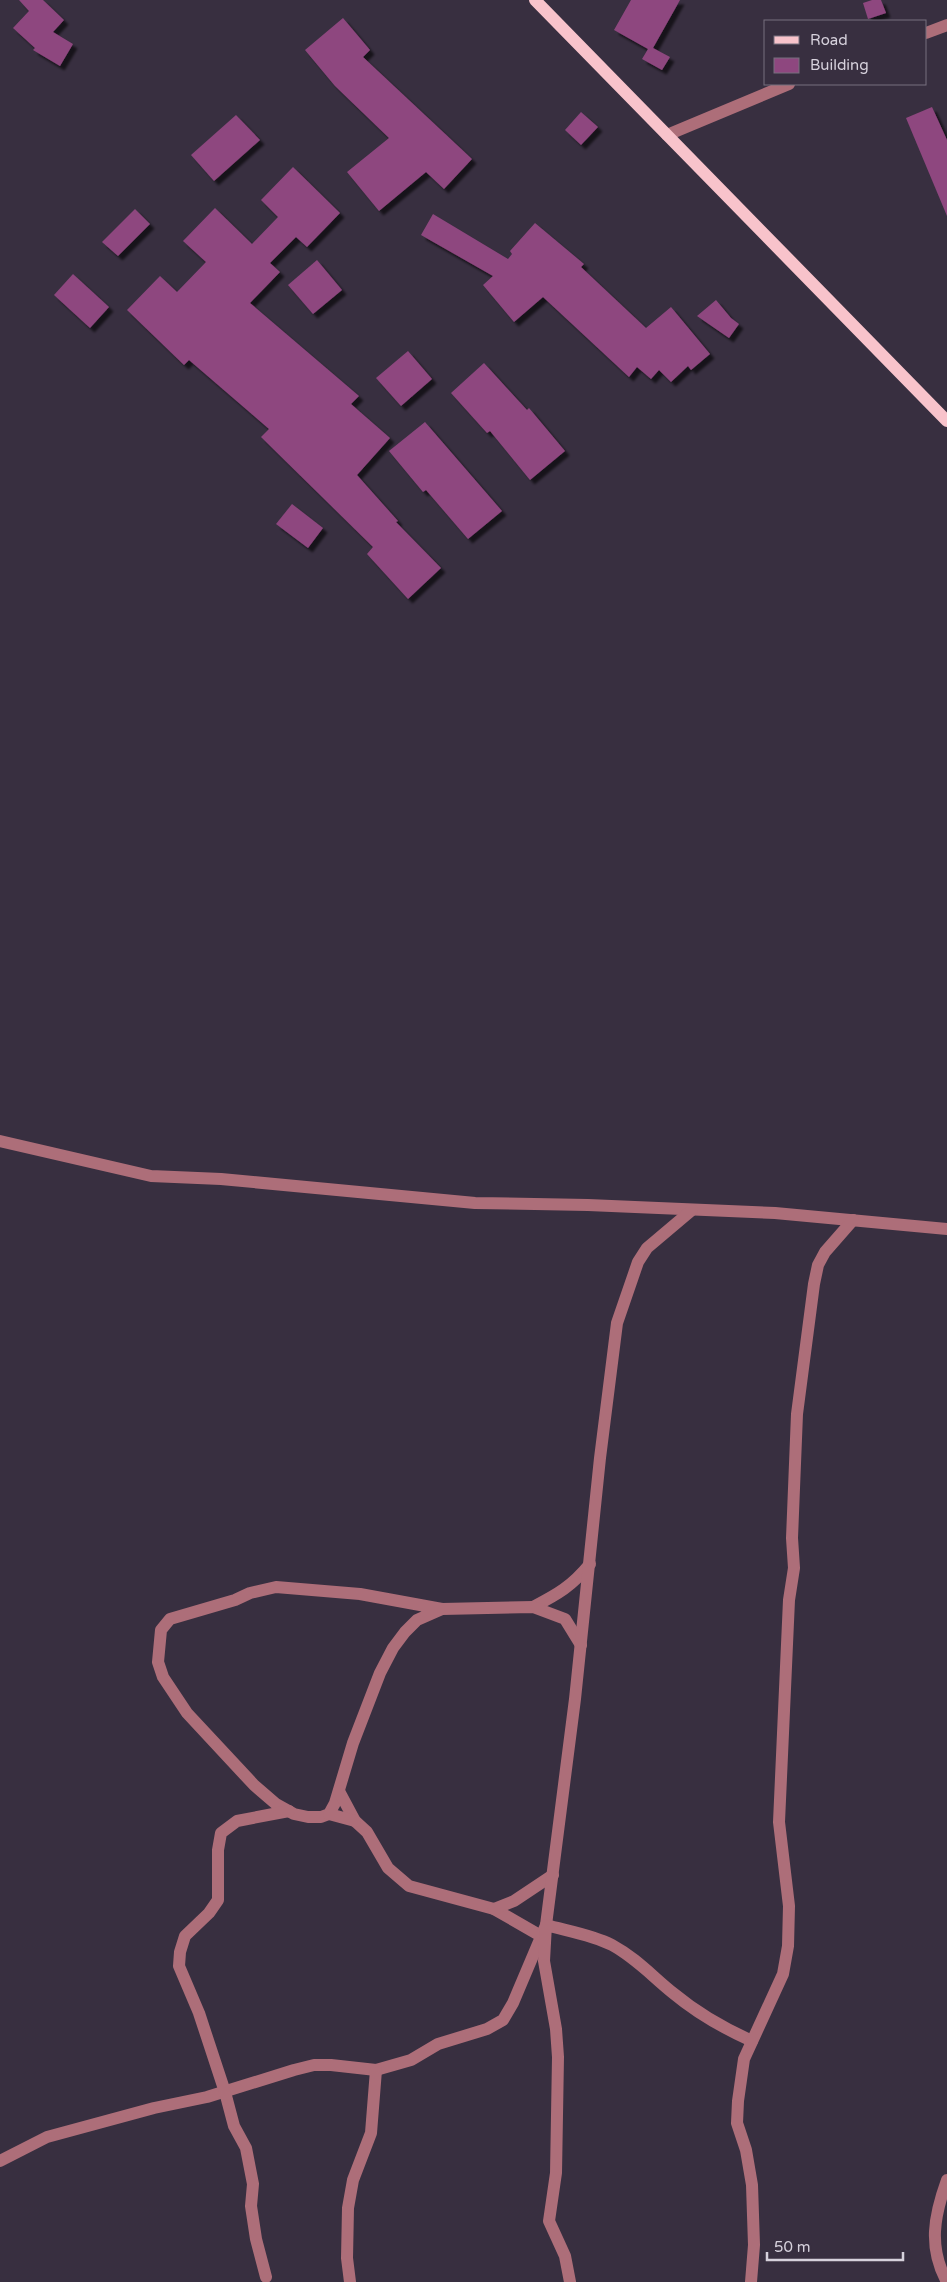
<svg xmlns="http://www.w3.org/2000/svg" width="947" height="2282" font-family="'Varela Round',sans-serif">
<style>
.building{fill:#8e477f;filter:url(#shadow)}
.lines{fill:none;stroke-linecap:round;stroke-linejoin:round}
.minor{stroke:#ad6e79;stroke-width:12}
.major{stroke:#f8c3cb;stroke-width:12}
</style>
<defs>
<filter id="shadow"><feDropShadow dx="4.5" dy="4.5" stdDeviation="1" flood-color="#0009"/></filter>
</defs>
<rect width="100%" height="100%" fill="#382f40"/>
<!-- building -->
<g class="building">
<polygon points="19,0 43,0 64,20 53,32 73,44 60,66 33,50 35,48 13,28 29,11"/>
<polygon points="631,0 680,0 653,48 670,57 662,70 642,59 648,49 614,30"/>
<polygon points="872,0 881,0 886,13 868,19 863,3"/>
<polygon points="343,18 370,50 363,57 472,159 444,189 426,172 379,211 347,172 389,138 335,86 305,50"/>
<polygon points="932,107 947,140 947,216 906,118"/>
<polygon points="581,112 598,127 581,145 565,130"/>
<polygon points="236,115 260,140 214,181 191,155"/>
<polygon points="293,167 340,213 307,247 296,237 270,263 280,272 250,303 359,396 351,404 390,438 357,475 398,521 396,522 441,568 408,599 367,554 373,547 261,437 269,429 189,360 184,365 127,310 160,276 177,292 206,262 183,241 215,208 252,244 278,217 261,200"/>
<polygon points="135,209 150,224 118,256 102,242"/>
<polygon points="433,214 508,259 512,254 510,251 535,223 584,264 581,267 646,328 671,307 710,354 691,370 688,366 671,382 659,370 651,379 637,367 629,377 543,297 514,322 483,285 493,276 421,235"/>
<polygon points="317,260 342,290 313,314 288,285"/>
<polygon points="73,274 109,307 90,328 54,295"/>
<polygon points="716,300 731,318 739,324 729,338 697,316"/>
<polygon points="408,351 432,379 401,406 376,378"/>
<polygon points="484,363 527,410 529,408 565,451 530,480 490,431 487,433 451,393"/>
<polygon points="425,422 502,511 468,539 426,490 423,492 389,451"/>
<polygon points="292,504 323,528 308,548 276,524"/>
</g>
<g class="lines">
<!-- minor -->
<g class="minor">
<polyline points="926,33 947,25"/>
<polyline points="667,135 789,84"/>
<polyline points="0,1141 151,1176 221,1179 475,1203 588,1205 775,1213 947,1229"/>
<path d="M533 1607C558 1594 572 1586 590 1564"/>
<polyline points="442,1609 360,1594 276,1587 250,1593 235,1600 170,1619 161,1630 158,1662 163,1677 187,1713 254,1785 276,1804 294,1814 308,1817 321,1817 329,1814 335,1803 353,1743 380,1673 393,1648 405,1632 417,1620 442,1609 533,1607 565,1619 581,1645"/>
<polyline points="339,1791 355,1821 367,1832 388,1868 409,1886 494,1909 541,1936"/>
<polyline points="329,1814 355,1821"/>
<polyline points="494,1909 514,1901 553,1875"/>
<polyline points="0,2161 47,2137 154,2108 207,2097 294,2070 314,2065 331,2065 376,2070 411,2060 438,2044 487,2029 503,2020 513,2003 546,1925 575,1699 600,1458 617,1323 638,1262 647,1248 692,1210"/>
<polyline points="266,2277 256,2239 251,2206 253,2184 246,2148 234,2126 225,2092 199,2013 179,1966 180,1952 185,1936 209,1913 218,1900 218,1850 221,1833 237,1821 289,1811"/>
<polyline points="350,2282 347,2258 348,2208 353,2180 371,2133 376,2070"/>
<path d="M570 2282 565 2256 549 2221 556 2173 558 2057 556 2029 544 1961 546 1925C568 1931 593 1935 612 1945 636 1958 653 1977 673 1993 697 2013 723 2028 752 2041"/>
<polyline points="751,2282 754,2245 752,2185 746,2150 737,2123 738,2101 744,2059 783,1974 788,1946 789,1906 779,1822 789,1600 794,1568 792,1538 797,1414 814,1284 818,1265 825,1252 853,1220"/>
<path d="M947 2282C928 2247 934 2216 947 2180"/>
</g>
<!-- major -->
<polyline class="major" points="535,0 947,421"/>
</g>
<!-- legend -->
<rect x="764" y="20" width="162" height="65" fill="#382f40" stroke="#77707e"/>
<rect x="774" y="36" width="25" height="8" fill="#f8c3cb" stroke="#77707e"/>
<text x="810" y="45" font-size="15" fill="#d6d1dc">Road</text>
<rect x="774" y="58" width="25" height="15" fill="#8e477f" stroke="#77707e"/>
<text x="810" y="70" font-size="15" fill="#d6d1dc">Building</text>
<!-- scale -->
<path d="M767 2252v8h136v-8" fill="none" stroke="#d6d1dc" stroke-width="2.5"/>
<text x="774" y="2252" font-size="15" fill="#d6d1dc" stroke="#382f40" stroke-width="4" paint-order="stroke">50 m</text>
</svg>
